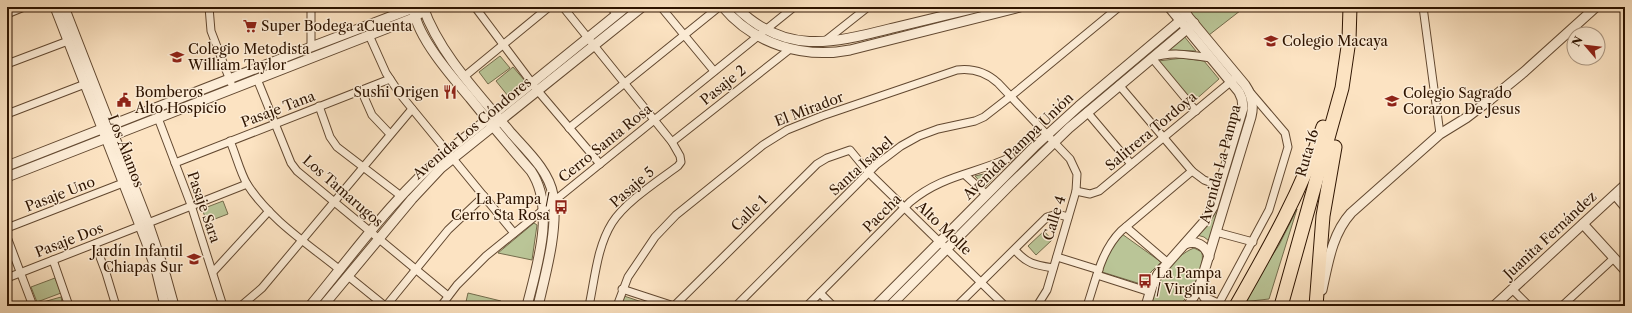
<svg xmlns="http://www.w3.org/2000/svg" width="1632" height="313" font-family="'Libre Caslon Text',serif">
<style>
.green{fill:#bac597;stroke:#746c4c}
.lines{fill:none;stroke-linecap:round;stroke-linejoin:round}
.minor-casing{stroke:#624830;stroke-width:9}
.tertiary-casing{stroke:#624830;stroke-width:11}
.motorway-casing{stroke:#2e1400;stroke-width:15}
.minor{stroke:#fdedd7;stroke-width:7}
.tertiary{stroke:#fdedd7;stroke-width:9}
.motorway{stroke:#fce3c2;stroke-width:13}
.labels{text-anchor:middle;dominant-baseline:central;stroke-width:3;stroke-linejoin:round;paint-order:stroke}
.poi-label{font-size:14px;fill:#2e1400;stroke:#fdedd7;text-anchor:start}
.street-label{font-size:14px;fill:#2e1400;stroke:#fdedd7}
</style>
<rect width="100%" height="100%" fill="#fce3c2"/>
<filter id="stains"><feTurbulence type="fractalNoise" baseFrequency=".005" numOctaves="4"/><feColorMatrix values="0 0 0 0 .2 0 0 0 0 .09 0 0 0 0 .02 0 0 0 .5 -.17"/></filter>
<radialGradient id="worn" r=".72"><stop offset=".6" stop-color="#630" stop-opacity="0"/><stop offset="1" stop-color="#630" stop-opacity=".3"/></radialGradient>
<!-- green -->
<g class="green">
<polygon points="1184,7 1245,7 1209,35"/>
<polygon points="1184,36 1196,51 1166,50"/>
<polygon points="500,56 510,68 488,84 479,72"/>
<polygon points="1183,58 1204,61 1219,79 1193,102 1158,61"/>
<polygon points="513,67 525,81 508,96 496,81"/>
<polygon points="1239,85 1246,92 1250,107 1209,241 1204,237 1197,235 1213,216 1247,109 1237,86"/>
<polygon points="1007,164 985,187 975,176 992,172"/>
<polygon points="223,201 228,214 207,222 202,209"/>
<polygon points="1297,209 1269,299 1242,302 1279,245"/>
<polygon points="534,223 537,225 532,260 498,253"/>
<polygon points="1044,231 1052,240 1036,255 1028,246"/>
<polygon points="1122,234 1161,262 1151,272 1144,285 1102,272 1104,259"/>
<path d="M1194 248 1202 252C1205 272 1191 290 1180 306H1151C1155 284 1173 256 1194 248Z"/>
<polygon points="55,278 61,293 37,302 31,287"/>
<polygon points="468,293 501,301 499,306 465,306"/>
<polygon points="624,296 654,306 620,306"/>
<polygon points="61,297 63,306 36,306 36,304"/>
</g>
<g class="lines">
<defs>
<g id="minor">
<polyline points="209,7 211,31 231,83"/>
<polyline points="311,7 311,47"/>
<polyline points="475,7 538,91 600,164"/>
<path d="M563 7 672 142 680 156 681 162 678 166C658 181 625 202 612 223 597 247 595 278 589 306"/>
<polyline points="611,7 617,15"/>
<polyline points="661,7 714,71"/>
<polyline points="1423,7 1440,134"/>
<polyline points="7,14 24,7"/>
<polyline points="369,35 386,73 400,94 514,233"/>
<polyline points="825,41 868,7"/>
<polyline points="7,64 68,41"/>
<polyline points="465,76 549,7"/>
<polyline points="257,79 291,163 297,171 448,296"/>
<polyline points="1119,85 1192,171 1204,180 1220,186"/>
<polyline points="361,90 372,115 390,134"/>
<polyline points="319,106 330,137 337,147 401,196"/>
<path d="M1196 111 1152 58C1171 51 1191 55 1211 58"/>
<polyline points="1087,112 1131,164"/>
<polyline points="7,114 85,84"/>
<polyline points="158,118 191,205 223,306"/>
<polyline points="569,128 719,7"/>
<path d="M230 141C236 155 240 172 247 184 270 220 308 244 340 270"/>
<polyline points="672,142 790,49"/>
<polyline points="175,163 390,79"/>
<polyline points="965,175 986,194"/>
<polyline points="1076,191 1090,194 1099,191 1234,79"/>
<polyline points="1614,195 1625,208"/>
<polyline points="148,223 247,184"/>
<polyline points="1126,227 1168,263"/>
<polyline points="7,228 123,183"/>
<polyline points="1216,232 1253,242"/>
<polyline points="7,237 33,306"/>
<polyline points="95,244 106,273 116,306"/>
<path d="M1015 250C1027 264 1035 265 1053 268"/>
<polyline points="1057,257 1099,270"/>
<polyline points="53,260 69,306"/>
<polyline points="213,272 269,211"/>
<polyline points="1097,275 1150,292"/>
<polyline points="348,276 385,306"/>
<polyline points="7,278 140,226"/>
<polyline points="622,289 674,306"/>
<polyline points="1512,289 1529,306"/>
<polyline points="820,293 833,306"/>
<polyline points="1218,305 1269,210 1288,147 1285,133 1250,92"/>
<polyline points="241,306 262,288 412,109"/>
<polyline points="386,306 448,230 484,196"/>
<polyline points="441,306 457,285 486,256 794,7"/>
<path d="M617 306 628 277 655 237 676 215 763 145 787 130 822 116 957 70C973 68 986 72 998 83L1070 159 1077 174 1076 191 1047 290 1037 306"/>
<polyline points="674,306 817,164 827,158 850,150 869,173 1005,306"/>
<polyline points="736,306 876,165 901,146 919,136 938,129 975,121 984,117 1011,96 1119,7"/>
<path d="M807 306 910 202C942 175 975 174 1011 157"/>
<polyline points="957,306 1047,217 1057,214 1068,217"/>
<path d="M1087 306C1096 280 1101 251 1121 231L1192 171"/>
<polyline points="1562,306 1614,258"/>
</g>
<g id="tertiary">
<polyline points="55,7 146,241 157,273 165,306"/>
<polyline points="64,7 148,223 164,270 174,306"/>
<path d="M423 7C440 55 479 94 511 133 527 151 549 171 553 195 558 230 546 272 538 306"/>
<path d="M723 7C754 44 803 59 850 50L1020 7"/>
<path d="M736 7C785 56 833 43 893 28 922 21 951 14 980 7"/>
<path d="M1180 7 1245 85C1252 95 1254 105 1251 117L1199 288 1188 306"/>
<path d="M414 11C418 38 452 77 470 98 490 123 510 147 531 171 556 208 537 266 527 306"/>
<polyline points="7,166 311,47 416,7"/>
<polyline points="7,177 411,19 424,11 427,7"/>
<polyline points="1583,224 1625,270"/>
<path d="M1185 244C1196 240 1206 245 1209 257"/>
<polyline points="1199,288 1205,298 1222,306"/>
<path d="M1322 290C1328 263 1332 234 1351 213L1440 134 1466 118 1491 99 1524 72 1596 7"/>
<path d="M310 306C354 253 394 196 447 152L626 7"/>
<polyline points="323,306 412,199 441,168 642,7"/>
<polyline points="876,306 1034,147 1079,106 1187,15"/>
<polyline points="890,306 1010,185 1069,128 1194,23"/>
<polyline points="1146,306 1152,286 1158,274 1204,222 1213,207 1243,108 1242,99 1239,92 1169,7"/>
<polyline points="1494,306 1625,185"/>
</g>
<g id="motorway">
<path d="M1236 306C1269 248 1302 190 1323 127"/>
<polyline points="1281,306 1342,88 1349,40 1350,7"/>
<polyline points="1316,306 1323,216 1335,147"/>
</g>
</defs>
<!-- minor casing -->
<use href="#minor" class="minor-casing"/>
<!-- tertiary casing -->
<use href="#tertiary" class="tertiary-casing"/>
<!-- motorway casing -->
<use href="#motorway" class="motorway-casing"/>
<!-- minor -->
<use href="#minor" class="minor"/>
<!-- tertiary -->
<use href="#tertiary" class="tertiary"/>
<!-- motorway -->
<use href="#motorway" class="motorway"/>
</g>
<!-- icons -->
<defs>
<symbol id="supermarket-bare" viewBox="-9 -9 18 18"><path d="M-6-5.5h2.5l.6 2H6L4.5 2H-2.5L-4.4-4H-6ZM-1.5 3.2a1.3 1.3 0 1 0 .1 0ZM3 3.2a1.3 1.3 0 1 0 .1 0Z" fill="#8f2418" stroke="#fdedd7" stroke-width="2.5" paint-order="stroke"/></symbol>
<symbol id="school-bare" viewBox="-9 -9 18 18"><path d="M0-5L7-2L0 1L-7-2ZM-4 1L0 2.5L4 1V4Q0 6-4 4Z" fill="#8f2418" stroke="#fdedd7" stroke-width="2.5" paint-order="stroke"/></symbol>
<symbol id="restaurant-bare" viewBox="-9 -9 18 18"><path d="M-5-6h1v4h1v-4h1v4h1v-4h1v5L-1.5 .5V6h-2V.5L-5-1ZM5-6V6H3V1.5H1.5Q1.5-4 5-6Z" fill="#8f2418" stroke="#fdedd7" stroke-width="2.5" paint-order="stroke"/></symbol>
<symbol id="civic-bare" viewBox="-9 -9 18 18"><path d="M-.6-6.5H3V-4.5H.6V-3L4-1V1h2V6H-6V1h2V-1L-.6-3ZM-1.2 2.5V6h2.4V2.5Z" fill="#8f2418" stroke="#fdedd7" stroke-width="2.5" paint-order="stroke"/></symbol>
<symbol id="bus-bare" viewBox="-9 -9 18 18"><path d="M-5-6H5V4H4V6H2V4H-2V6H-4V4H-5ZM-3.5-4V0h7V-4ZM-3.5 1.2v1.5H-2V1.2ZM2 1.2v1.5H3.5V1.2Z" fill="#8f2418" stroke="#fdedd7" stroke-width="2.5" paint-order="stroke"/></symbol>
</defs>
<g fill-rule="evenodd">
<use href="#supermarket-bare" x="240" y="16" width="20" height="20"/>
<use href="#school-bare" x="1261" y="31" width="20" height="20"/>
<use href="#school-bare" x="167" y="47" width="20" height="20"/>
<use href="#restaurant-bare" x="440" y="82" width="20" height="20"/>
<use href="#civic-bare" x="114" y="90" width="20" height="20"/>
<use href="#school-bare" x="1382" y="91" width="20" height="20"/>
<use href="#bus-bare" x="551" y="197" width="20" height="20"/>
<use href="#school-bare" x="184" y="249" width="20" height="20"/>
<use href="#bus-bare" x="1135" y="271" width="20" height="20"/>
</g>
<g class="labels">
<!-- poi labels -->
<g class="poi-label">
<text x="261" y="26">Super Bodega aCuenta</text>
<text x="1282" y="41">Colegio Macaya</text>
<text x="188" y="49">Colegio Metodista<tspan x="188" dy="16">William Taylor</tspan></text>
<text x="135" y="92">Bomberos<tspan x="135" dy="16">Alto Hospicio</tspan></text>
<text x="439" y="92" text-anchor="end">Sushi Origen</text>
<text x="1403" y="93">Colegio Sagrado<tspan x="1403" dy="16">Corazon De Jesus</tspan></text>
<text x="550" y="199" text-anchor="end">La Pampa /<tspan x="550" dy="16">Cerro Sta Rosa</tspan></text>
<text x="183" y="251" text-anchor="end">Jardín Infantil<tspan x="183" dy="16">Chiapas Sur</tspan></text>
<text x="1156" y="273">La Pampa<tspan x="1156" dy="16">/ Virginia</tspan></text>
</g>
<!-- street labels -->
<g class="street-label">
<text transform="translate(723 85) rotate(-39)">Pasaje 2</text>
<text transform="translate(278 109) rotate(-21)">Pasaje Tana</text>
<text transform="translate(809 109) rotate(-21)">El Mirador</text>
<text transform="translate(472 128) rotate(-40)">Avenida Los Cóndores</text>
<text transform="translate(1151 131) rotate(-40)">Salitrera Tordoya</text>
<text transform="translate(605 143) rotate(-39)">Cerro Santa Rosa</text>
<text transform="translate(1018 146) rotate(-44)">Avenida Pampa Unión</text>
<text transform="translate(126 151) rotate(69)">Los Álamos</text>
<text transform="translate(1307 153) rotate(-74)">Ruta 16</text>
<text transform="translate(1220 164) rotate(-75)">Avenida La Pampa</text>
<text transform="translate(861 166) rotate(-42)">Santa Isabel</text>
<text transform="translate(632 187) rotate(-41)">Pasaje 5</text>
<text transform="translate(343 191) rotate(41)">Los Tamarugos</text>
<text transform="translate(60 194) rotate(-21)">Pasaje Uno</text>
<text transform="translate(204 207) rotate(71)">Pasaje Sara</text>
<text transform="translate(749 213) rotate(-45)">Calle 1</text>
<text transform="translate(882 213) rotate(-45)">Paccha</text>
<text transform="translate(1054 218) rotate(-73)">Calle 4</text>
<text transform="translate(944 228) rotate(44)">Alto Molle</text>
<text transform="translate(1550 235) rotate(-43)">Juanita Fernández</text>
<text transform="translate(69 240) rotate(-21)">Pasaje Dos</text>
</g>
</g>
<!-- margin -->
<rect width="1632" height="313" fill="none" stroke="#fce3c2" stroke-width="24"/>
<rect x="8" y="8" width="1616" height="297" fill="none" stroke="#2e1400" stroke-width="2"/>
<rect x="12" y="12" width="1608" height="289" fill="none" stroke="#2e1400"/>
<!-- north arrow -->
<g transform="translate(1586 46) rotate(298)"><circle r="19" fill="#fdedd7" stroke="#aa9681"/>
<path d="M0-3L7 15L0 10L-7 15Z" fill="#8f2418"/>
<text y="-6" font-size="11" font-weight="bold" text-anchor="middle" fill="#2e1400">N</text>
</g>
<rect width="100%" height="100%" filter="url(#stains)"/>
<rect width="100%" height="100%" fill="url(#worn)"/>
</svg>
